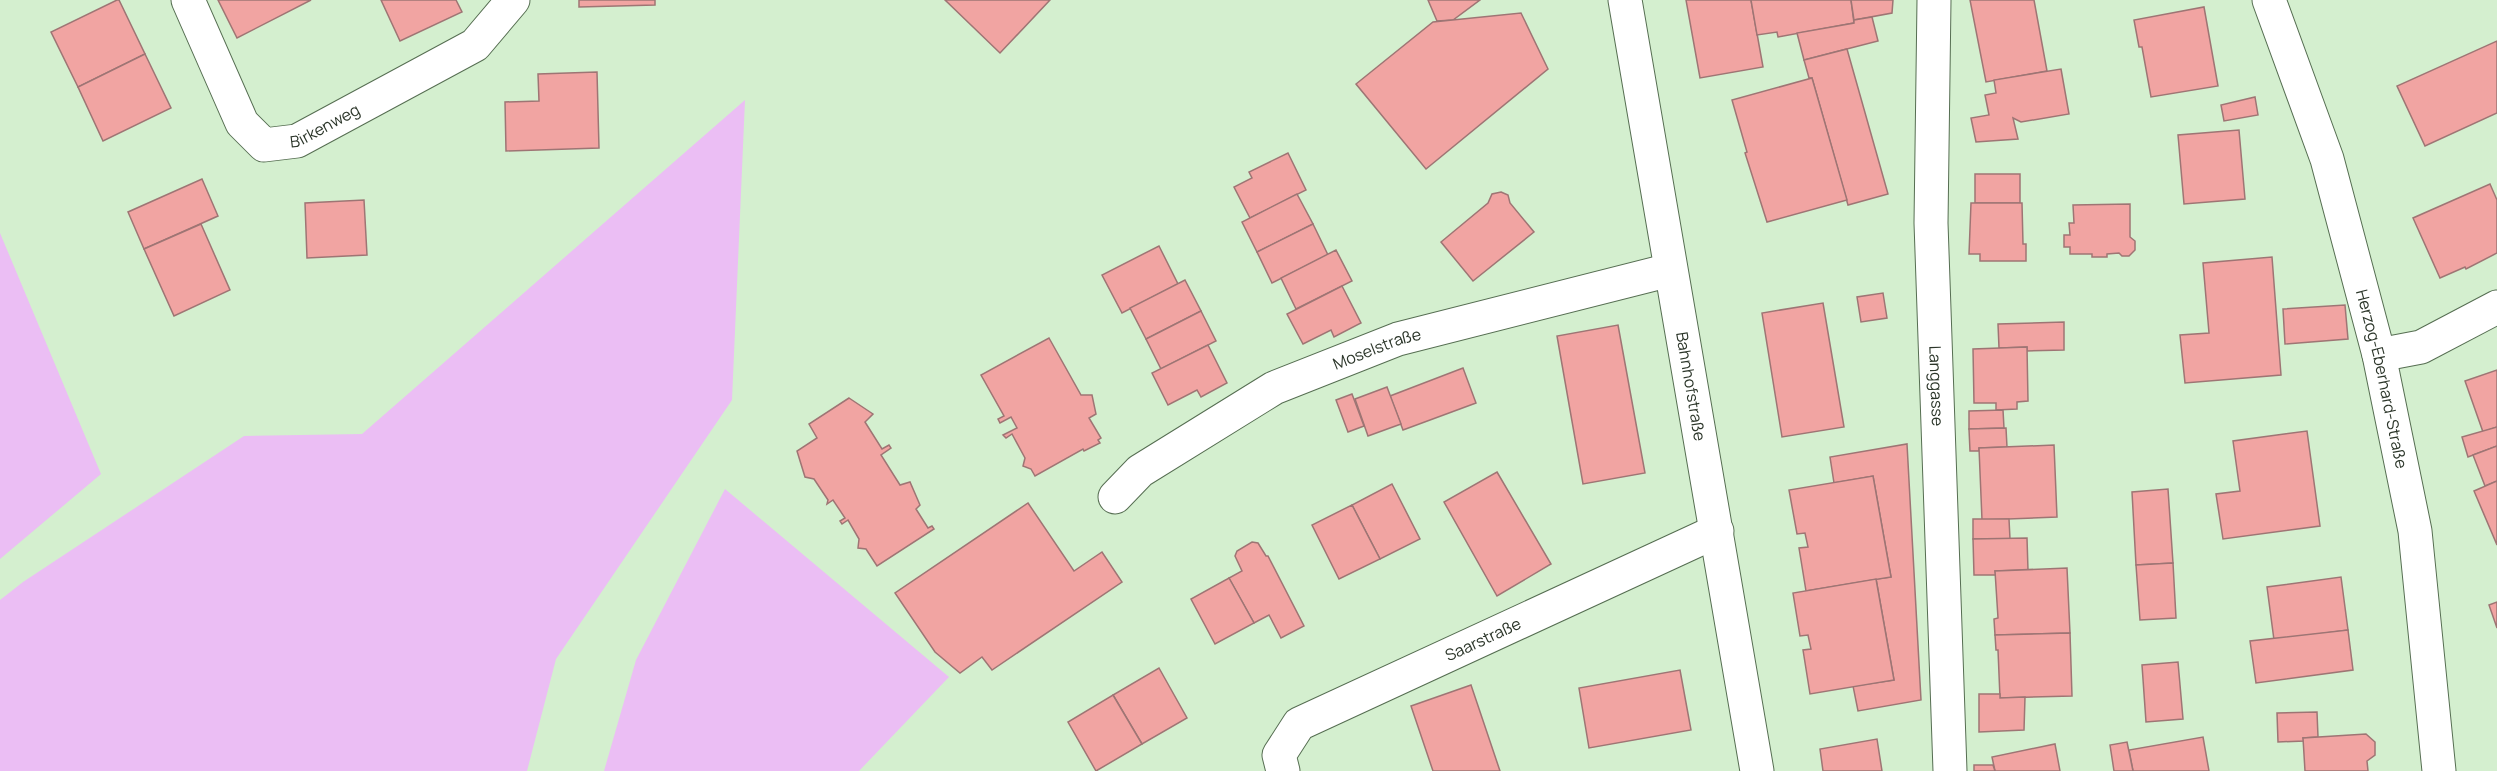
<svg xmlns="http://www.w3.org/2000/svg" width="2497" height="771" font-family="Manrope,sans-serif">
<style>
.green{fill:#ebbef4}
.building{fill:#f1a4a2;stroke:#9e7574;stroke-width:1.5}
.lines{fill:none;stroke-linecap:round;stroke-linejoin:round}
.street-casing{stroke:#566e52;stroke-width:35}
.secondary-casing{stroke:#566e52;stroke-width:35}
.street{stroke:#fff;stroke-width:33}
.secondary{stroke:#fff;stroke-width:33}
.labels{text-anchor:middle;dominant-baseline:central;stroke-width:4.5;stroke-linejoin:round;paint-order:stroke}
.street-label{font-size:16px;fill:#2c362a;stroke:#e1fddc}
</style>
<rect width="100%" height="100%" fill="#d4efcf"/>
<!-- green -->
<g class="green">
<polygon points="745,100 732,400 556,659 527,771 0,771 0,600 23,582 244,436 362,434"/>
<polygon points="0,233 101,474 0,559"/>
<polygon points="725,489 949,677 859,771 604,771 636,660"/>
</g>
<!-- building -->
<g class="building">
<polygon points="117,0 119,0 145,54 78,87 51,32"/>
<polygon points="218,0 311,0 237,38"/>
<polygon points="381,0 456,0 462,12 400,41"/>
<polygon points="579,0 655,0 655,5 579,7"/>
<polygon points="945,0 1050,0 1000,53"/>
<polygon points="1428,0 1480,0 1453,20 1437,21"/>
<polygon points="1686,0 1751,0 1763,67 1700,78"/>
<polygon points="1751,0 1851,0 1854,23 1778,37 1777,32 1757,35"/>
<polygon points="1851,0 1893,0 1892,13 1854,20"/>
<polygon points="1970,0 2034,0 2047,71 1986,82"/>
<polygon points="2204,7 2218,86 2151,97 2142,47 2139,47 2134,20"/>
<polygon points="1521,13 1548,69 1426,169 1356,84 1433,22"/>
<polygon points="1872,17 1878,41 1804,60 1797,33 1854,23 1854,20"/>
<polygon points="2497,41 2497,113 2425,146 2397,86"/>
<polygon points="1847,49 1888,194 1848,205 1812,78 1809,78 1804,60"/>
<polygon points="145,54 171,108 103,141 78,87"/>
<polygon points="2061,69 2069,114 2021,122 2013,118 2018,139 1976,142 1971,118 1989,115 1985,95 1996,93 1994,80"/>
<polygon points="597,72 599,148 506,151 505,102 539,101 538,74"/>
<polygon points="1812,78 1847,200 1767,222 1745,153 1747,152 1732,100"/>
<polygon points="2255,97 2258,115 2224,121 2221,105"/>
<polygon points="2239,130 2245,199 2184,204 2178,135"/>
<polygon points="1288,153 1306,190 1250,218 1234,187 1252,178 1249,172"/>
<rect x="1975" y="174" width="45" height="29"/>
<polygon points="202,179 218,216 144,249 128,212"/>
<polygon points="2490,184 2497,200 2497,253 2466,269 2465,267 2440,278 2413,218"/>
<polygon points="1501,192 1508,195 1510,203 1534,232 1473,281 1441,242 1488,203 1492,194"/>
<polygon points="1297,194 1313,224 1257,252 1242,222"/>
<polygon points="364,200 367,255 307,258 305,203"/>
<polygon points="1971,203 2022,203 2023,244 2026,244 2026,261 1980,261 1980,254 1969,254"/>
<polygon points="2130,204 2130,237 2135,241 2135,250 2129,256 2122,256 2119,253 2107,254 2107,257 2092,257 2092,254 2070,254 2070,247 2064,247 2064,235 2070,235 2069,223 2074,223 2073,205"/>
<polygon points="201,224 230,290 174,316 144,249"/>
<polygon points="1313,224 1328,255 1272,283 1257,252"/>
<polygon points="1159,246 1178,284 1122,313 1102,275"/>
<polygon points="1336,250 1352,281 1296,309 1281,278"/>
<polygon points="2272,257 2281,375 2185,383 2180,335 2209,333 2203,263"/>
<polygon points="1185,280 1201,311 1146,339 1130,308"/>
<polygon points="1342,286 1361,323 1334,337 1331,330 1303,344 1287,314"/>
<polygon points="1883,293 1887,318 1861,322 1857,297"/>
<polygon points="1823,303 1844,427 1782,437 1762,313"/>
<polygon points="2345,305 2348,339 2285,344 2283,309"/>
<polygon points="1201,311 1216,341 1161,369 1146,339"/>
<polygon points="2064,322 2064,350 2027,351 2027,347 1999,348 1998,324"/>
<polygon points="1618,325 1645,473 1583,484 1557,336"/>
<polygon points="1049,338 1081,395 1092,395 1096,414 1089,418 1101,438 1098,440 1100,443 1084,451 1083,449 1035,476 1031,469 1023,466 1025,458 1012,434 1006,438 1003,435 1017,428 1011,417 1000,423 998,419 1004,416 981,375"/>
<polygon points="1208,345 1227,383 1201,397 1197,390 1168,405 1152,373"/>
<polygon points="2027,347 2028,401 2017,402 2017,409 1996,410 1996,403 1974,403 1973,349"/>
<polygon points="1463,368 1476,403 1403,430 1390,396"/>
<polygon points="2497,370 2497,427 2483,432 2465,381"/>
<polygon points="1387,387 1401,424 1368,436 1355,399"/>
<polygon points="1352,394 1364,426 1348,432 1336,400"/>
<polygon points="849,398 873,414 865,422 882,449 889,445 891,448 881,455 900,485 910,482 920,505 916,509 928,528 932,526 934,529 877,566 866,549 858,548 859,539 848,520 842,524 840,521 845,518 833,500 827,504 828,500 814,479 805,477 797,451 817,438 809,424"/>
<polygon points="2003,410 2004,428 1969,429 1969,411"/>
<polygon points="2497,427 2497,446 2468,457 2462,437"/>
<polygon points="2006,428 2007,447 1979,448 1979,451 1970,451 1969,429"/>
<polygon points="2307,431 2320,526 2223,539 2216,494 2240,491 2233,441"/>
<polygon points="1907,444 1921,700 1858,711 1853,686 1894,680 1876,579 1891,577 1873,476 1834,483 1830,457"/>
<polygon points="2054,445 2057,517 1982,520 1979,448"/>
<polygon points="2497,446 2497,481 2485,486 2473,455"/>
<polygon points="1497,472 1551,564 1497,596 1444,502"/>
<polygon points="1873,476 1891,577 1806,591 1799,548 1808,547 1805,533 1797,534 1789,490"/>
<polygon points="2497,481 2497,545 2474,491"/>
<polygon points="1392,484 1420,539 1380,559 1352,505"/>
<polygon points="2168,489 2173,563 2136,565 2132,492"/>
<polygon points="1028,503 1074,571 1102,552 1122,582 992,670 982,657 960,673 935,652 895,593"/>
<polygon points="1352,505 1380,559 1339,579 1312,525"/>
<polygon points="1973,519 2009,519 2010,539 1973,539"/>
<polygon points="2027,538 2028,570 1995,571 1996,575 1974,575 1973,539"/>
<polygon points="1252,542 1258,543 1266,556 1268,556 1304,626 1281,638 1269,615 1254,623 1229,578 1242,571 1235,556 1237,551"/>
<polygon points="2173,563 2176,618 2140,620 2136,565"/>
<polygon points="2067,568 2070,633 1995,635 1994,619 1998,618 1995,571"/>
<polygon points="2341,577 2348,630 2274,640 2267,587"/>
<polygon points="1229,578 1254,623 1215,644 1191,599"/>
<polygon points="1876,579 1894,680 1810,694 1803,650 1811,649 1808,635 1800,636 1793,593"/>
<polygon points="2497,602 2497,628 2489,605"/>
<polygon points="2348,630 2353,670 2256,683 2250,641"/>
<polygon points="2070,633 2072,696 2000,698 1998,650 1996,650 1995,635"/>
<polygon points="2178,662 2183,719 2146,722 2142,665"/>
<polygon points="1159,668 1187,718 1142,744 1113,695"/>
<polygon points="1680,670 1691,730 1589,748 1579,688"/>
<polygon points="1471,685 1500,771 1433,771 1411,706"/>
<polygon points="1979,694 2000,694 2000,698 2025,697 2024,730 1979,732"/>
<polygon points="1113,695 1142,744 1096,771 1068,722"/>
<polygon points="2317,712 2318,737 2303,738 2304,741 2278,742 2277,713"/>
<polygon points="2366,734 2375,742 2375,755 2367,761 2368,771 2305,771 2303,738"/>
<polygon points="2203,737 2209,771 2133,771 2129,750"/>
<polygon points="1877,739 1882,771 1823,771 1820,749"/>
<polygon points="2127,742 2133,771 2114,771 2110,745"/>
<polygon points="2055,744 2060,771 1995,771 1992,757"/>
<polygon points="1974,765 1993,765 1995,771 1974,771"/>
</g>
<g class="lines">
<defs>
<g id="street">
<path id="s1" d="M188 0 242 123 264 145 297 141 475 45 513 0"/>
<path id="s2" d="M1934 0 1931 223 1950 771"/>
<path id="s3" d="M2269 0 2327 159 2379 355 2415 531 2439 771"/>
<polyline points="2379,355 2421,347 2497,307"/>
<path id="s4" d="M1115 497 1140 471 1274 388 1398 339 1670 270"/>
<path id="s5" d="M1283 771 1279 755 1299 724 1717 531"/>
</g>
<g id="secondary">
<path id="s6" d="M1625 0 1757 771"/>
</g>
</defs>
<!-- street casing -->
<use href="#street" class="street-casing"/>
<!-- secondary casing -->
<use href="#secondary" class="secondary-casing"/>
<!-- street -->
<use href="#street" class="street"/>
<!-- secondary -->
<use href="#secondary" class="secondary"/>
</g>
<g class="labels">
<!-- street labels -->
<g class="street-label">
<text stroke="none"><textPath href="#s1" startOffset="230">Birkenweg</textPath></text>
<text stroke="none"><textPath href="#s4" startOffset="304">Moselstraße</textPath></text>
<text stroke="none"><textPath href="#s3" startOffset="396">Herzog-Eberhard-Straße</textPath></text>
<text stroke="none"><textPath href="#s6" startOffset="392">Bahnhofstraße</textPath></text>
<text stroke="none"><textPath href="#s2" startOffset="386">Langgasse</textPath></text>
<text stroke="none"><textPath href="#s5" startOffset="256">Saarstraße</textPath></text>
</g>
</g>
</svg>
